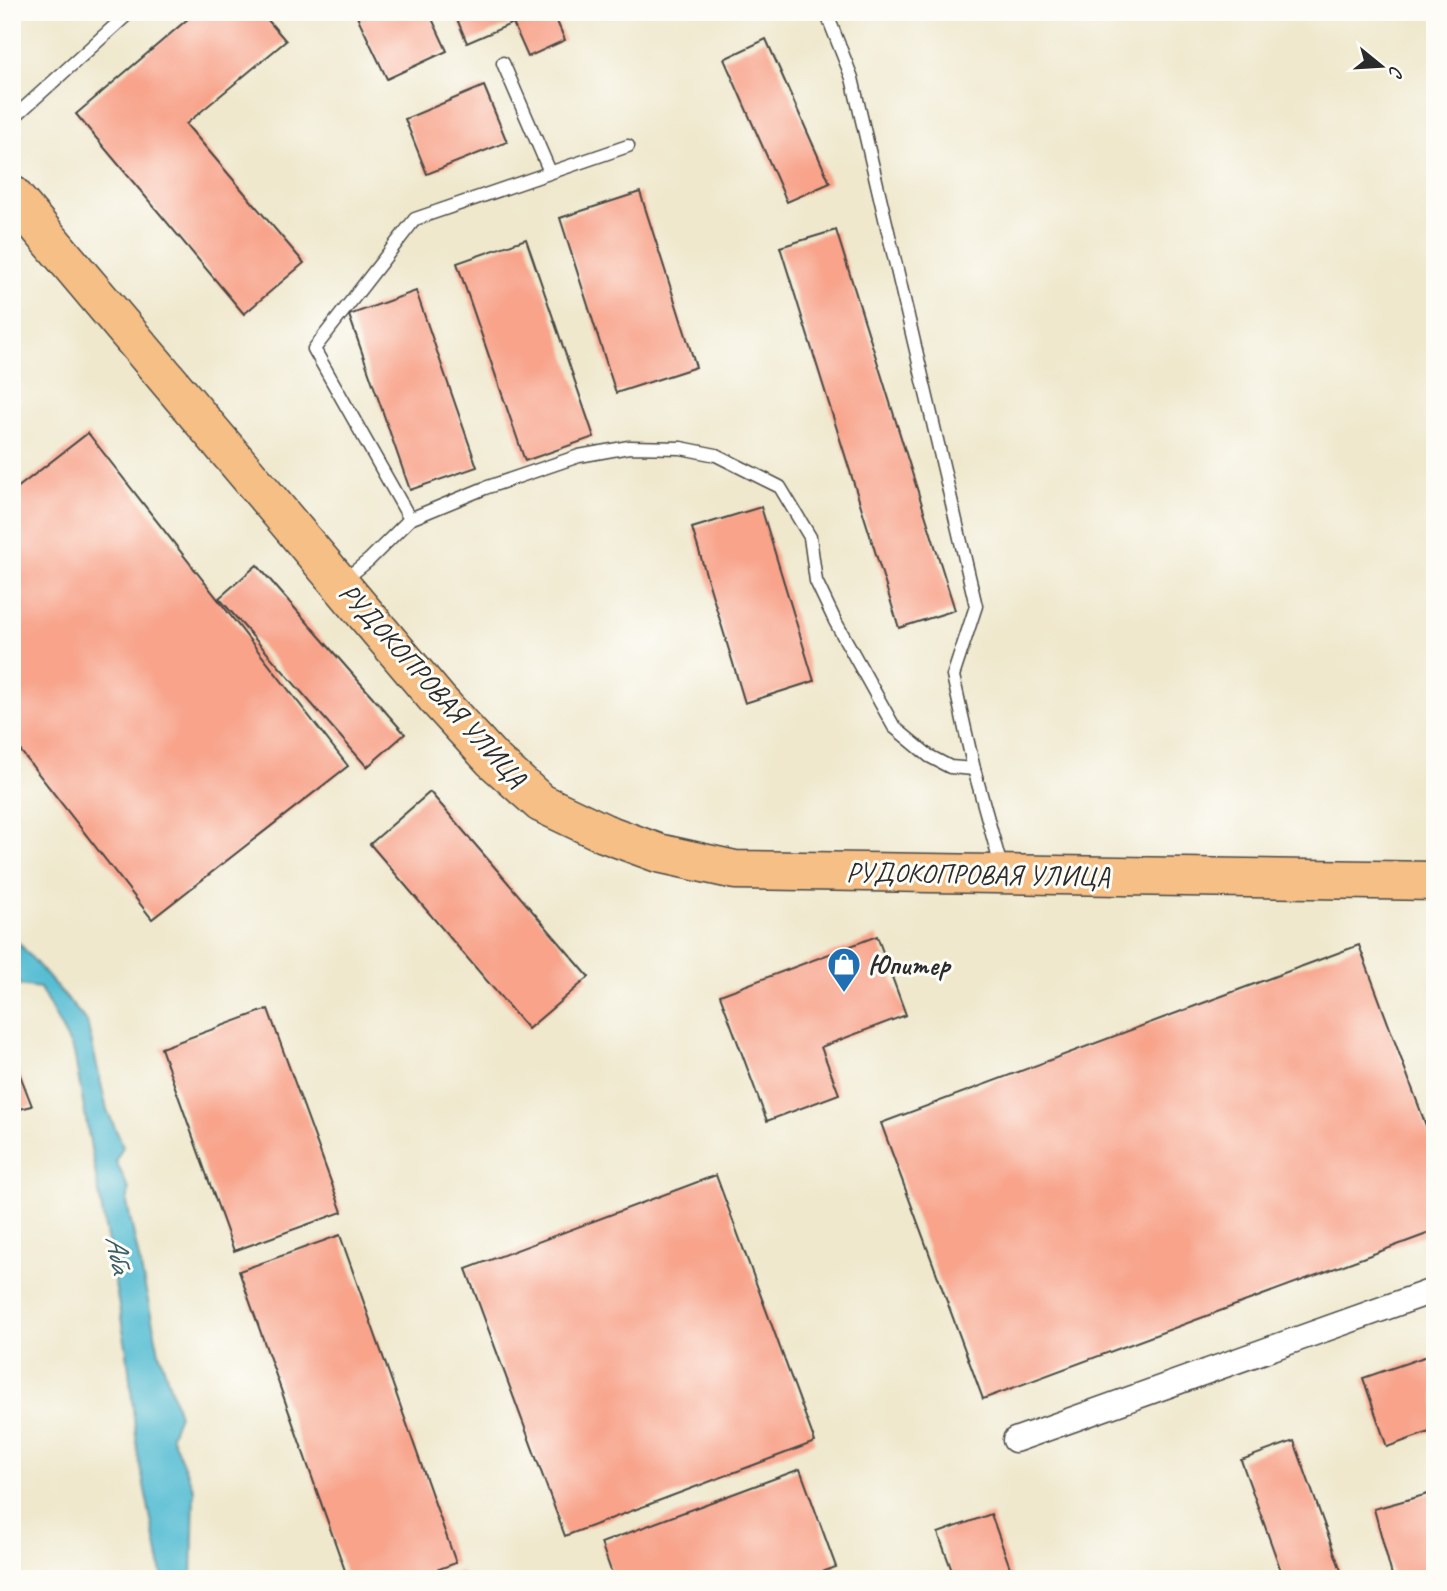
<svg xmlns="http://www.w3.org/2000/svg" width="1447" height="1591" font-family="Caveat,sans-serif">
<style>
.water{fill:#56bdd3;stroke:#40747f;stroke-width:2}
.building{fill:#f8a38a}
.lines{fill:none;stroke-linecap:round;stroke-linejoin:round}
.service-casing{stroke:#484743;stroke-width:15}
.minor-casing{stroke:#484743;stroke-width:27}
.primary-casing{stroke:#484743;stroke-width:41}
.service{stroke:#fff;stroke-width:12}
.minor{stroke:#fff;stroke-width:24}
.primary{stroke:#f5bf86;stroke-width:38}
.labels{text-anchor:middle;dominant-baseline:central;stroke-width:6;stroke-linejoin:round;paint-order:stroke}
.street-label{font-size:28px;fill:#2b2b2b;stroke:#fdfcf7}
.poi-label{font-size:28px;font-weight:bold;fill:#2b2b2b;stroke:#fdfcf7;text-anchor:start}
.water-label{font-size:30px;font-style:italic;fill:#3a5e66;stroke:#fdfcf7}
</style>
<rect width="100%" height="100%" fill="#fdfcf7"/>
<filter id="ink" filterUnits="userSpaceOnUse"><feTurbulence type="fractalNoise" baseFrequency=".0143" numOctaves="2"/><feDisplacementMap in="SourceGraphic" scale="14" xChannelSelector="R" yChannelSelector="G"/><feConvolveMatrix kernelMatrix="1 2 1 2 8 2 1 2 1" color-interpolation-filters="sRGB"/></filter>
<filter id="wash" filterUnits="userSpaceOnUse"><feTurbulence type="fractalNoise" baseFrequency=".00686" numOctaves="4" result="noise"/><feDisplacementMap in="SourceGraphic" scale="28" xChannelSelector="R" yChannelSelector="G"/><feGaussianBlur stdDeviation="1.57" result="paint"/><feColorMatrix in="noise" values="0 0 0 0 0 0 0 0 0 0 0 0 0 0 0 0 0 1.4 0 .05"/><feComposite in="paint" operator="in"/></filter>
<g filter="url(#wash)">
<rect width="100%" height="100%" fill="#efe8cd"/>
<!-- water -->
<polygon class="water" points="12,935 87,1022 107,1110 123,1146 116,1161 129,1190 127,1203 159,1352 179,1415 171,1435 194,1490 192,1579 163,1579 138,1455 127,1352 74,1052 40,988 19,985 12,967"/>
<g id="blocks">
<!-- building -->
<g class="building">
<polygon points="196,12 261,12 286,41 186,124 304,263 244,314 76,114"/>
<polygon points="355,12 429,12 447,51 387,79"/>
<polygon points="454,12 553,12 565,40 528,57 513,23 467,43"/>
<polygon points="766,39 830,183 787,202 724,59"/>
<polygon points="484,86 507,142 427,174 405,119"/>
<polygon points="640,192 696,367 616,393 560,218"/>
<polygon points="836,230 955,610 899,628 780,247"/>
<polygon points="526,239 594,437 525,461 457,263"/>
<polygon points="416,291 477,467 410,490 349,315"/>
<polygon points="88,433 348,766 152,919 12,740 12,492"/>
<polygon points="761,507 814,681 745,703 692,528"/>
<polygon points="257,565 405,734 367,767 219,598"/>
<polygon points="430,792 589,977 528,1029 370,844"/>
<polygon points="877,936 906,1015 821,1047 839,1094 767,1121 720,995"/>
<polygon points="1359,945 1435,1150 1435,1231 983,1399 881,1123"/>
<polygon points="268,1009 342,1212 234,1251 161,1048"/>
<polygon points="12,1054 32,1106 12,1111"/>
<polygon points="716,1175 815,1442 565,1536 466,1269"/>
<polygon points="340,1235 456,1563 411,1579 348,1579 239,1271"/>
<polygon points="1427,1356 1435,1378 1435,1430 1387,1447 1363,1378"/>
<polygon points="1294,1441 1344,1579 1284,1579 1241,1460"/>
<polygon points="800,1469 836,1567 803,1579 614,1579 601,1543"/>
<polygon points="1435,1492 1435,1579 1393,1579 1374,1509"/>
<polygon points="991,1514 1014,1579 955,1579 938,1533"/>
<polygon points="462,1571 465,1579 440,1579 440,1578"/>
</g>
</g>
</g>
<g filter="url(#ink)">
<use href="#blocks" fill-opacity="0" stroke="#484743" stroke-width="2"/>
<g class="lines">
<defs>
<g id="service">
<polyline points="826,12 852,78 976,606 953,676 974,769 1002,870"/>
<polyline points="503,63 550,172"/>
<polyline points="12,119 130,12"/>
<polyline points="410,519 485,488 579,456 629,447 681,448 716,455 780,487 810,537 816,581 835,621 894,727 929,756 950,767 974,769"/>
<polyline points="343,581 369,560 410,519 314,349 415,219 628,146"/>
</g>
<polyline id="minor" points="1015,1440 1435,1290"/>
<polyline id="primary" points="12,195 437,699 492,759 541,803 604,833 658,853 735,870 1435,881"/>
</defs>
<!-- service casing -->
<use href="#service" class="service-casing"/>
<!-- minor casing -->
<use href="#minor" class="minor-casing"/>
<!-- primary casing -->
<use href="#primary" class="primary-casing"/>
<!-- service -->
<use href="#service" class="service"/>
<!-- minor -->
<use href="#minor" class="minor"/>
<!-- primary -->
<use href="#primary" class="primary"/>
</g>
</g>
<!-- icons -->
<defs>
<symbol id="shop-pin" viewBox="-11 -11 22 30"><path d="M0 17L-7.5 6A9.5 9.5 0 1 1 7.5 6Z" fill="#1f6fb2" stroke="#fdfcf7"/><path d="M-5-2.5h2.3a2.7 3.5 0 0 1 5.4 0H5L5.5 6h-11ZM-1.5-2.5h3a1.5 2.3 0 0 0-3 0Z" fill="#fff"/></symbol>
</defs>
<g fill-rule="evenodd">
<use href="#shop-pin" x="825" y="945" width="38" height="52"/>
</g>
<g class="labels">
<!-- street labels -->
<g class="street-label">
<text transform="translate(433 685) rotate(48)">РУДОКОПРОВАЯ УЛИЦА</text>
<text transform="translate(978 874) rotate(1)">РУДОКОПРОВАЯ УЛИЦА</text>
</g>
<!-- poi labels -->
<g class="poi-label">
<text x="868" y="964">Юпитер</text>
</g>
<!-- water labels -->
<g class="water-label">
<text transform="translate(119 1254) rotate(80)">Аба</text>
</g>
</g>
<!-- margin -->
<rect width="1447" height="1591" fill="none" stroke="#fdfcf7" stroke-width="42"/>
<!-- north arrow -->
<g transform="translate(1381 66) rotate(108)" stroke="#fdfcf7" stroke-width="5" paint-order="stroke">
<path d="M0-5L12 26L0 18L-12 26Z" fill="#2b2b2b"/>
<text y="-10" font-size="19" font-weight="bold" text-anchor="middle" fill="#2b2b2b">С</text>
</g>
</svg>
